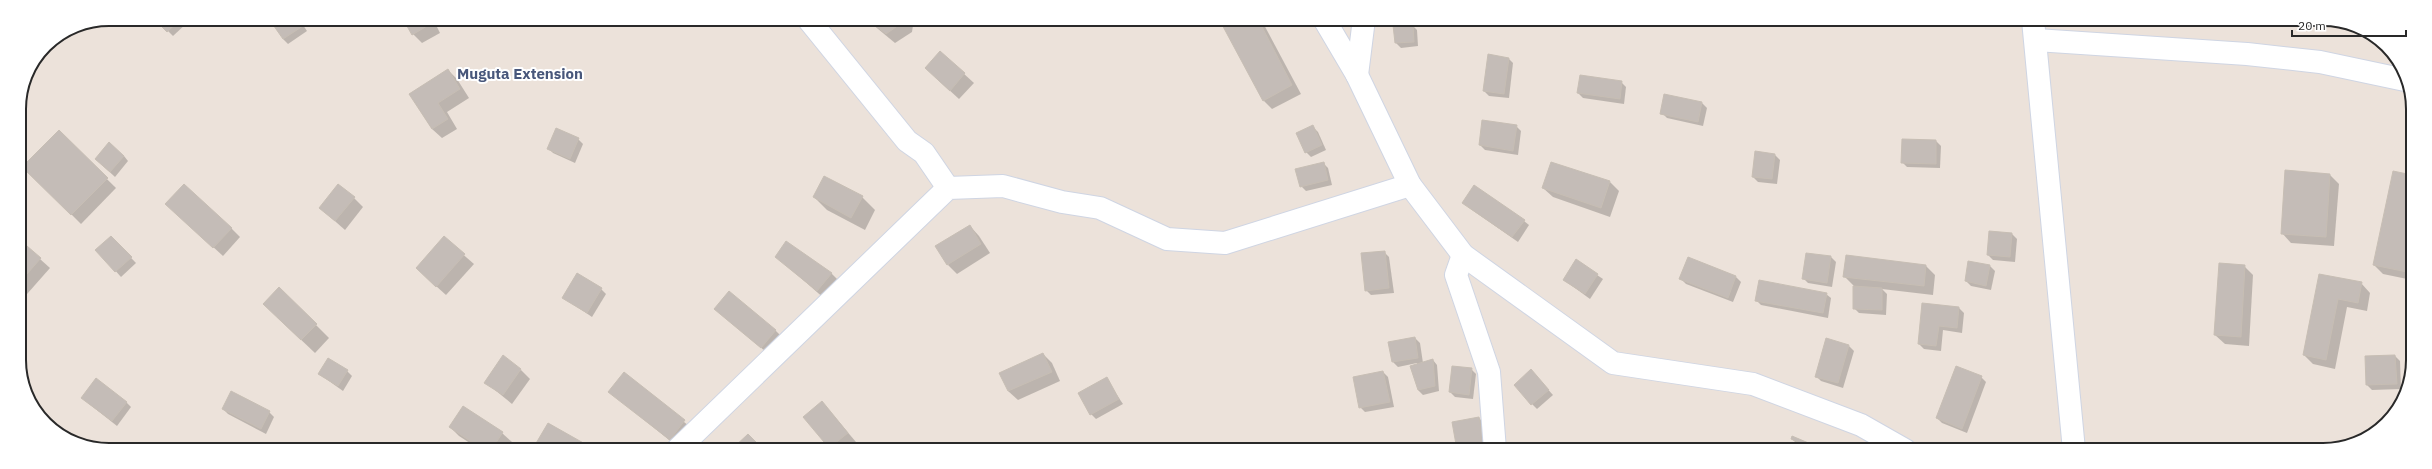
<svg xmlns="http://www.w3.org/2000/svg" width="2432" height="469" font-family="'IBM Plex Sans',sans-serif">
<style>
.shadow{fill:#0003}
.building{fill:#c4bcb7;stroke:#c7beb4}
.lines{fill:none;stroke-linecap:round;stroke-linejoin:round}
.minor-casing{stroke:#cfd5e3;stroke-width:24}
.minor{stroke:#fff;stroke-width:22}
.labels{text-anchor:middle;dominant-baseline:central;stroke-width:4;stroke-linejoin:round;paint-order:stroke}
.neighbourhood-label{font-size:15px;font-weight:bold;fill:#48577b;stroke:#fff}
.rim{fill:none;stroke:#292929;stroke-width:2}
</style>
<rect width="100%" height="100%" fill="#ece2da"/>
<!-- shadow -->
<g class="shadow">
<polygon points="156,19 185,19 188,22 173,36"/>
<polygon points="299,19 307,31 288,44 283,39"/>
<polygon points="405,19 433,19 440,33 422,43 413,34"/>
<polygon points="583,19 602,19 599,26"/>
<polygon points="866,19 914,19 912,32 895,43"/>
<polygon points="1220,19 1261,19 1301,94 1272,109 1263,100"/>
<polygon points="1412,25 1417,30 1418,46 1401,48 1396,43"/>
<polygon points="940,52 974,83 959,99 935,77"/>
<polygon points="1508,58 1513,63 1509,98 1489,96 1484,91"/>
<polygon points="448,70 457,79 469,98 447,112 457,129 442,138 432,129 410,94"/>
<polygon points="1621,82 1626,87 1624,104 1583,98 1578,93"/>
<polygon points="1702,103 1707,108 1703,126 1667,118 1662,113"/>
<polygon points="1516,126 1521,131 1518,155 1485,150 1480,145"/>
<polygon points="1313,127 1318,132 1326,150 1311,157 1306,152"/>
<polygon points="59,132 116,188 81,224 24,167"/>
<polygon points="578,139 583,144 575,163 553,153 548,148"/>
<polygon points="1936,141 1941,146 1940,168 1907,167 1902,162"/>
<polygon points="1775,155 1780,160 1777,184 1758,182 1753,177"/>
<polygon points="124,156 128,161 115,177 101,164"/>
<polygon points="1323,163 1328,168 1332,185 1306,191 1301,186"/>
<polygon points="1552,163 1610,182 1619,191 1610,217 1553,197 1543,188"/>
<polygon points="2330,175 2339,184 2334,246 2291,243 2282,233"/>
<polygon points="2412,176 2412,280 2383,274 2374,265"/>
<polygon points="814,197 862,197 875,210 865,230 827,210"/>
<polygon points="354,198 363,207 345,230 320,208"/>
<polygon points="1468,207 1524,221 1529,225 1518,242"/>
<polygon points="176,213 231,228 240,237 223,256"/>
<polygon points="970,226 979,236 990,253 957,274 948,265"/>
<polygon points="1990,232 2012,234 2017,239 2015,262 1993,260 1988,255"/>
<polygon points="111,237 136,263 121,277 97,250"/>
<polygon points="444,238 474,264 446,295 426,277"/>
<polygon points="20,241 50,268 20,302"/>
<polygon points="786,242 832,274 841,283 826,300 777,257"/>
<polygon points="1384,252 1389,257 1394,293 1371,295 1366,290"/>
<polygon points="1847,256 1926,266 1935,275 1933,295 1882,289 1887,294 1886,315 1859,313 1854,308 1854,286 1845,277"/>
<polygon points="1831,257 1836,262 1832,287 1808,283 1803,278"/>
<polygon points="1576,261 1603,279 1590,299 1564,280"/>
<polygon points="1990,266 1995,271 1991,290 1971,286 1966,281"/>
<polygon points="2244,266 2253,275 2249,346 2225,344 2215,335"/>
<polygon points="2320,275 2361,283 2370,293 2367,311 2347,307 2335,369 2313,364 2304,355"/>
<polygon points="1736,277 1741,282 1733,302 1686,284 1681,279"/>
<polygon points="601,289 606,294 592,317 564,298"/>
<polygon points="1826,294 1831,298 1828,318 1761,305 1756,300"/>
<polygon points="1923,304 1959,308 1964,313 1962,333 1943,330 1941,351 1924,349 1919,344"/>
<polygon points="715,309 775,330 784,339 771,356"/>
<polygon points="277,317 316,325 329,338 315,353"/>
<polygon points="1415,338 1420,343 1423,363 1433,360 1437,365 1439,391 1423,395 1418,390 1417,363 1398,367 1393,362"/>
<polygon points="1849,346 1854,351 1843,388 1821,381 1816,376"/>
<polygon points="1043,354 1052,363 1060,381 1018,400 1008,391"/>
<polygon points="2395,356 2400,361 2401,389 2372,390 2367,385 2366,357"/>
<polygon points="1471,369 1476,374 1473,399 1455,397 1450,392"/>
<polygon points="521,370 530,379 512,404 485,382"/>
<polygon points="347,371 352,376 343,391 319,374"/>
<polygon points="1383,372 1388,377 1394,407 1365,412 1360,407"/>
<polygon points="624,374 694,430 679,448 610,392"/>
<polygon points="1536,376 1553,395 1537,409 1532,404"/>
<polygon points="1981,377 1986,382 1967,433 1942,423 1937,418"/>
<polygon points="1106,379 1123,404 1096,419 1091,414"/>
<polygon points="126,402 131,407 117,426 88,403"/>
<polygon points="822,402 856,442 848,449 831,449 829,447"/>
<polygon points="463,407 502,433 512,442 507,449 479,449 459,436 450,427"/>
<polygon points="223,409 269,412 274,417 266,434 228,414"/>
<polygon points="1479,418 1484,423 1489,450 1453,423"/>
<polygon points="549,424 592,449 541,449 536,445"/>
<polygon points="748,436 762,449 734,449"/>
<polygon points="1792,439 1823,450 1811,450 1797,444"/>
</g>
<!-- building -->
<g class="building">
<polygon points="154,19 181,19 167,32"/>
<polygon points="269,19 299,19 303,26 283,39"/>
<polygon points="403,19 430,19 432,23 412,35"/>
<polygon points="867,19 904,19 903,22 886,34"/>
<polygon points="1219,19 1258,19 1292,85 1263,101"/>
<polygon points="1413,24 1414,42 1395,43 1393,25"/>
<polygon points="940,51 965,73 950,91 925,68"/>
<polygon points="1488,54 1509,58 1504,94 1483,91"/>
<polygon points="448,69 460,89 438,103 448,119 432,129 409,94"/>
<polygon points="1580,75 1622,81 1620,99 1577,93"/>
<polygon points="1664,94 1702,102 1698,122 1660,114"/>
<polygon points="1482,120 1517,125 1513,151 1479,145"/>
<polygon points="1313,125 1322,145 1305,153 1296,133"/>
<polygon points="556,128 579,138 570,159 547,149"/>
<polygon points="59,130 108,178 71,215 22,167"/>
<polygon points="1902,139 1936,140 1936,164 1901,163"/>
<polygon points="109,142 124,156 110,172 95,159"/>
<polygon points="1755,151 1775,154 1772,179 1752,177"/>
<polygon points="1324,162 1328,180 1300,187 1295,169"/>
<polygon points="1551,162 1610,181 1601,208 1542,188"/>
<polygon points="2285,170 2330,174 2326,237 2281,234"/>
<polygon points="2393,171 2412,175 2412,273 2373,265"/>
<polygon points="824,176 863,196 851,218 813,197"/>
<polygon points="184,184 232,228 213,248 165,204"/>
<polygon points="338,184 355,197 335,221 319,208"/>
<polygon points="1474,185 1525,220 1512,237 1462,203"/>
<polygon points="970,225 981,244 947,265 935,246"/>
<polygon points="1989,231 2012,233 2010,257 1987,255"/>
<polygon points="111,236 132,257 115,272 95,250"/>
<polygon points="444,236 465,254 436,287 416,268"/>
<polygon points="20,240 41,258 20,282"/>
<polygon points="786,241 832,273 817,291 775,257"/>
<polygon points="1385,251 1389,288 1365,291 1361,253"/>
<polygon points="1806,253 1831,256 1827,283 1802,279"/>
<polygon points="1846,255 1926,265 1924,286 1843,277"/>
<polygon points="1688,257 1736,276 1728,298 1679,279"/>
<polygon points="1576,259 1598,274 1585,294 1563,280"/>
<polygon points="1968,261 1990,265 1986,286 1965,281"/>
<polygon points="2219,263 2245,265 2241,337 2214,335"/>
<polygon points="577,273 602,288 587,313 562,298"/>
<polygon points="2319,274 2362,282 2358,303 2338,299 2326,360 2303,355"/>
<polygon points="1759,280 1827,293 1823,313 1755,301"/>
<polygon points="1853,286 1882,288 1882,310 1853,309"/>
<polygon points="279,287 317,324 301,340 263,304"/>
<polygon points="729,291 776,330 761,348 714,309"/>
<polygon points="1922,303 1959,307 1957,328 1939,326 1936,346 1918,344"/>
<polygon points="1415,337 1418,358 1392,362 1388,342"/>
<polygon points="1826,338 1849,345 1838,383 1815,377"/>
<polygon points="1043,353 1052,372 1008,391 999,373"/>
<polygon points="503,355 521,369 503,395 484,383"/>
<polygon points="2395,355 2397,384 2366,385 2365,356"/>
<polygon points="328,358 348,370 338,386 318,374"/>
<polygon points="1433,359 1435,386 1418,390 1410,366"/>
<polygon points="1452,366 1472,368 1469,395 1449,392"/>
<polygon points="1956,366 1982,376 1962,429 1936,418"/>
<polygon points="1531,369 1549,390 1531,405 1514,385"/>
<polygon points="1383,371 1390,402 1359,408 1353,377"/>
<polygon points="624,372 685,420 670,440 608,392"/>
<polygon points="1107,377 1119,399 1090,415 1078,393"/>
<polygon points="96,378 127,402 112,421 81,398"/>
<polygon points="231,391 270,411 261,429 222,409"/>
<polygon points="822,401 848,433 829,448 803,417"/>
<polygon points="463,406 503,432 492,449 482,449 449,427"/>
<polygon points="1479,417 1485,450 1457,450 1452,422"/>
<polygon points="548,423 594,449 543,449 535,445"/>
<polygon points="748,434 763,449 732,449"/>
<polygon points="1792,436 1825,450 1812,450 1812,448 1791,439"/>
</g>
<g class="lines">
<defs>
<g id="minor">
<polyline points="808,19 907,141 924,153 948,188"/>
<polyline points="1324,19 1357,75 1410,185 1463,255 1613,363 1753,384 1861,425 1905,450"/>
<polyline points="2033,20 2074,450"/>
<polyline points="2036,40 2247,54 2320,62 2405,80"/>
<polyline points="1357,75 1364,19"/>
<polyline points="1463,255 1456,275 1489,372 1495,450"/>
<polyline points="678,449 948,188 1003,186 1062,202 1100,208 1167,239 1225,243 1410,185"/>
</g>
</defs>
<!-- minor casing -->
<use href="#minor" class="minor-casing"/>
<!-- minor -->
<use href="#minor" class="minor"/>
</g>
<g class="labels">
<!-- neighbourhood labels -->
<g class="neighbourhood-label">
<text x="520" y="73">Muguta Extension</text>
</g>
</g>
<!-- crop -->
<path d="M0 0H2432V469H0ZM109 26H2323A83 83 0 0 1 2406 109V360A83 83 0 0 1 2323 443H109A83 83 0 0 1 26 360V109A83 83 0 0 1 109 26Z" fill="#fff" fill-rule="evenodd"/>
<path class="rim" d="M109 26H2323A83 83 0 0 1 2406 109V360A83 83 0 0 1 2323 443H109A83 83 0 0 1 26 360V109A83 83 0 0 1 109 26Z"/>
<!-- scale -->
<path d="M2292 30v6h114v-6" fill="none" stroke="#292929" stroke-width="2"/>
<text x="2298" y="30" font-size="12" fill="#292929" stroke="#ffffff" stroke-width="3" paint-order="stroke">20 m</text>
</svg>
